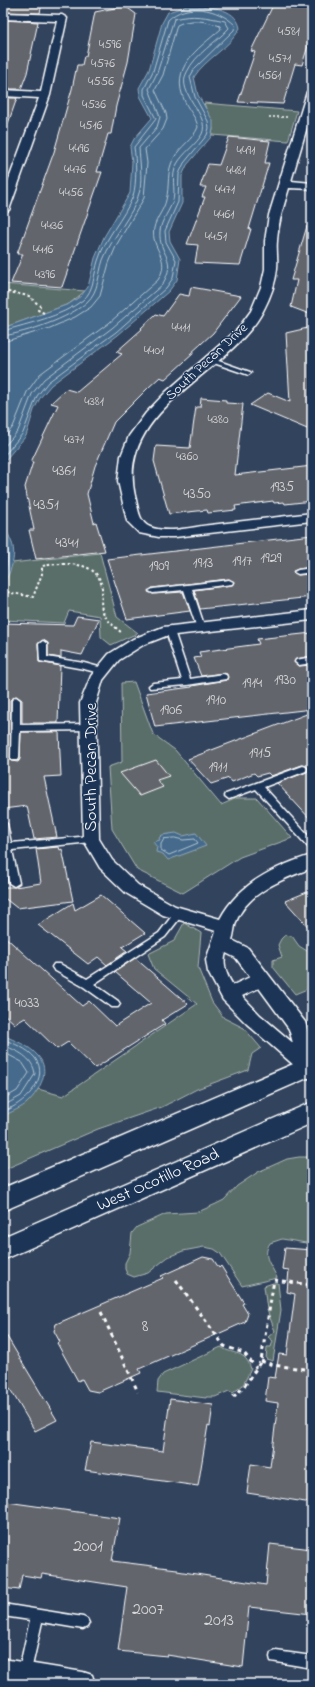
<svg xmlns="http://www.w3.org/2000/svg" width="315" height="1687" font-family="'Indie Flower',sans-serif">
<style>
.green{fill:#5a6e69;stroke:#acb6b4}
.water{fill:#446b8c;stroke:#8fa6ba}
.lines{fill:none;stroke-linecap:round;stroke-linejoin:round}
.shore-far1{stroke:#b4c4d1;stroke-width:1}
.shore{stroke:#b4c4d1;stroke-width:1.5}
.building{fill:#62656c;stroke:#fff}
.lane-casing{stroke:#fff;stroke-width:3}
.street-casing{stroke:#fff;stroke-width:3}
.secondary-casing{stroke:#fff;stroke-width:3}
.path-far2{stroke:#fff;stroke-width:1.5;stroke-dasharray:2 2;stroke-linecap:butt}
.path-far1{stroke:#fff;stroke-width:2;stroke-dasharray:2.5 2.5;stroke-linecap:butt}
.path{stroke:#fff;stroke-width:3;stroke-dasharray:4 4;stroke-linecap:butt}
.lane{fill:#1d3557;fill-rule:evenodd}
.street{fill:#1d3557;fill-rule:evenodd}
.secondary{fill:#1d3557;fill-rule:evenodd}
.labels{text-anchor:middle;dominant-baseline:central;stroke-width:3;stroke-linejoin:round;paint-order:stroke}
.far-number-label{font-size:13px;fill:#d8d8da}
.far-street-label{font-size:14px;fill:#fff;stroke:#1d3557}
.number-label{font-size:15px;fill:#d8d8da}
.street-label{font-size:17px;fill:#fff;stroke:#1d3557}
.near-number-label{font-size:18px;fill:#d8d8da}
</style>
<rect width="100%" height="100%" fill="#32435d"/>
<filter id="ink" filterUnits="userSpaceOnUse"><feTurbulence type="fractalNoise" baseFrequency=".025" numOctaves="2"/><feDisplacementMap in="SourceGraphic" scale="8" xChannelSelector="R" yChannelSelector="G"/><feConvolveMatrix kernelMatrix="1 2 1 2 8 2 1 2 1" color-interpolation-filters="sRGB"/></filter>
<g filter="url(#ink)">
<!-- green -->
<g class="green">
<polygon points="204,103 297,111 288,141 212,135 213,129"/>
<polygon points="3,284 85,291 69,304 3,328"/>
<polygon points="100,553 117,617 138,633 111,645 101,637 100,616 69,611 64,623 3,620 3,586 12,563"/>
<polygon points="134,682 153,734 175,750 221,805 237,798 257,798 292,838 240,857 183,893 137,870 112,829 108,767 122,762 121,683"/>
<polygon points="184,923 201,933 198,968 212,1002 224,1018 244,1028 261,1048 252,1054 248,1070 197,1089 162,1107 98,1129 3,1170 3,1116 27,1103 38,1089 63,1096 197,1004 154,969 148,954 174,941"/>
<polygon points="285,935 292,936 299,946 312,954 312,987 295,994 273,967 273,960 282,957 278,945 281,939"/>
<path d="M299 1157H312V1244L282 1239 270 1243C261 1257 272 1265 277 1278L242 1286 220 1253 214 1249 204 1247 183 1251 168 1257 148 1273 134 1277 127 1274 125 1269V1263L130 1253 132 1233 137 1227 166 1214 198 1212 216 1204 224 1200 237 1186 258 1172 287 1159Z"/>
<polygon points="273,1283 278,1283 281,1310 273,1361 266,1359 267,1347 271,1347 273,1341 268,1337 275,1331 267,1310 264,1286"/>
<path d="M221 1347C234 1356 245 1349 251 1369L243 1385 233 1393 229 1391 215 1397H206V1398L157 1392 158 1381 163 1374Z"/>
</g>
<!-- water -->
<g class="water">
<path d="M187 6C204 6 236 6 240 28 230 48 206 58 194 77L198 95 213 121V129L211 137 187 165 182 176V203L169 232 170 241 180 259 177 280 169 291 118 335 51 385 40 398 34 410 26 436 7 458 3 467V328L69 304 81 296 88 287 95 258 104 237 130 193 132 162 130 147 134 139 152 118 140 96 139 88 149 70 162 23 168 12Z"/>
<path d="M3 521C5 529 9 535 12 543 17 557 10 573 3 586Z"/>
<polygon points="176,833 183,836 196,833 206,846 168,860 163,854 156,852 157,847 153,842 160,840 159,838 162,835"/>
<path d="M3 1035C15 1041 29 1045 38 1056 51 1070 40 1090 28 1102 22 1108 11 1112 3 1116Z"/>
</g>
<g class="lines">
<!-- shore-far1 -->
<g class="shore-far1">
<path d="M3 331C29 323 61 317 83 300 94 291 94 273 98 261 105 237 124 219 133 196 137 183 136 160 134 147L156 119 144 95V89L153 71 168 20C186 2 218 8 235 25L234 30 195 68 190 77 195 97 208 121 209 128 207 135 184 163 179 174 178 202 165 231 166 242 176 260 173 278 166 288 116 332 48 382 37 396 23 433 3 457"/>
<path d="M3 336C28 332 68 319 87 302 99 291 98 275 103 260 112 236 134 216 140 190 142 177 140 162 139 148L157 127 160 117 149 89 157 73 174 19C193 14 206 17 225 21L229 28C216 43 196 53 187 72 175 94 211 114 202 134 196 145 183 153 177 164 170 177 176 188 173 200 170 211 161 220 160 231 158 256 179 257 162 285L112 328 44 379 32 394 18 431 3 448"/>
<path d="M3 342 50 328 75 317 91 307 100 296 109 263 117 244 144 198 147 163 145 149 163 129 167 119 166 113 155 90 163 75 177 25C191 18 206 21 220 26L221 29C197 50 169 67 185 102 189 111 196 117 198 127 193 140 180 146 174 158 166 171 170 186 166 200 164 210 156 218 154 228 150 250 172 257 158 280L109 323 40 374 27 392 13 427 3 439"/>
<path d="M3 533C9 548 10 562 3 577"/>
<polygon points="175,838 183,840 195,839 198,843 169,855 161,850 161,844 164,839"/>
<path d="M3 1039C14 1044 27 1048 35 1058 50 1078 26 1101 9 1109"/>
<path d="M3 1045C17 1051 33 1057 35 1074L21 1096 3 1106"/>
<polyline points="3,1052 22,1062 29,1073 17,1091 3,1099"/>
</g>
<!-- shore -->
<polyline class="shore" points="3,1111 11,1108"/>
</g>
<!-- building -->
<g class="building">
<polygon points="3,3 42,3 40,13 3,12"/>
<polygon points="274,3 312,6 312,33 302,65 295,64 283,104 238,102 255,52 251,51"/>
<polygon points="125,6 136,14 128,62 116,106 111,134 108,134 97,172 102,172 62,287 11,283 23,254 17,254 54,152 72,89 77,65 82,65 84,56 86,56 95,12"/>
<polygon points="3,20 38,22 27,73 21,89 3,89"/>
<polygon points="3,98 17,98 5,132 3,132"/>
<polygon points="229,137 270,141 265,163 269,163 249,229 251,229 240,265 195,263 198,245 187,244 205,197 202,197 206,187 200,187 208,164 219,165"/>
<polygon points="307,226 312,226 312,315 291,307 297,280 291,280"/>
<polygon points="191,287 241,296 213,333 190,354 194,353 165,379 160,377 149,387 114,422 95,466 87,494 94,523 96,522 105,551 36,559 29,530 34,530 25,487 33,462 31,462 58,405 51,403 66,389 77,392 122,354 116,352 142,329 141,328 156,314 163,316 179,294 189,296"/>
<polygon points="312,327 312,431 250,405 268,393 290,402 286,333"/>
<polygon points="201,398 226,400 226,403 243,404 235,475 312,466 312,501 285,504 284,502 274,503 273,501 235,506 236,510 208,513 207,510 169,514 154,461 156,446 190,448 196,407 200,407"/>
<polygon points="312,535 312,567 298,569 293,571 298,575 312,574 312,597 200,609 194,590 232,585 234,582 229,579 152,588 148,592 153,594 183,592 190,611 127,619 107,559"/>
<polygon points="77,616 99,619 82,655 61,651 61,658 48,656 48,643 43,640 38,644 39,662 60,666 58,723 22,723 22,700 16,696 10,700 11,761 18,762 20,759 21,732 59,732 61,776 44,777 57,837 34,839 27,806 3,809 3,623 73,625"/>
<polygon points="312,633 312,656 296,659 294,662 299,666 312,665 312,709 155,727 146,693 192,687 192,686 227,680 227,674 223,673 201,676 194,658 201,657 199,652 259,644 257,639"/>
<polygon points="312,712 312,821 277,783 307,772 308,768 306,766 302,765 271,776 268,773 257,776 254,773 232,782 229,778 211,784 188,759"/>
<polygon points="156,760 169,776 157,780 163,787 140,796 120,773"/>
<polygon points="59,847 60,850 62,849 73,901 17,908 3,897 3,887 15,887 41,883 36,849"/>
<polygon points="312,890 312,931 285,901"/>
<polygon points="101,895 145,933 122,947 127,951 107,965 98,957 88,964 38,925 73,903 75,910"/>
<polygon points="3,935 82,1006 89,1001 115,1026 151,1003 115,972 135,958 188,1004 162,1020 165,1024 95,1068 68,1042 57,1049 25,1018 15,1024 3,1013"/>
<polygon points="285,1248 312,1250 312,1503 247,1493 251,1464 270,1467 278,1403 265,1401 268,1377 275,1378 279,1354 287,1355 295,1294 287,1292 289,1270 282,1269"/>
<polygon points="203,1257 213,1259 219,1268 221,1266 244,1303 242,1304 248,1314 245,1322 139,1369 141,1373 98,1392 88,1390 82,1379 78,1381 57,1343 60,1342 54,1331 56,1324 163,1278 161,1276"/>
<polygon points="3,1330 57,1420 35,1431 3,1377"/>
<polygon points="170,1399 213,1405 210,1426 208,1425 198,1486 85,1470 91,1442 163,1451"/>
<polygon points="7,1502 120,1518 112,1561 177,1569 177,1571 266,1585 270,1544 312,1549 312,1614 249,1607 243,1667 167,1655 167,1656 118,1651 127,1587 42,1574 41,1578 22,1575 19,1590 3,1588 3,1521"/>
</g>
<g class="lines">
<defs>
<g id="lane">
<polygon points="210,358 250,372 251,373 248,375 246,374 208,361 207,360"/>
<polygon points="312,568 312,572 298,574 294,572 298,570"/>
<polygon points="229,580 233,582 232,584 192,589 205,628 201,630 197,628 184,590 153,593 149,591 153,589"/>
<polygon points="167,629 173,629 174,631 190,679 223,674 226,675 227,677 226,679 187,685 150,688 149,686 153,683 182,680 166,631"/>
<polygon points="43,641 47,644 47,657 84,663 106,669 107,671 103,674 84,669 40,661 39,644"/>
<polygon points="312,657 312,663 299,665 295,662 296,660"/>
<polygon points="16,697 20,700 20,725 88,724 92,727 88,730 20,731 19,758 18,760 12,760 11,758 12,700"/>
<polygon points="303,766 306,767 307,769 306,771 264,787 312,840 312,849 309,848 256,789 229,799 225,796 226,794"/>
<polygon points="3,821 7,824 11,843 91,836 95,839 91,842 12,850 19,883 14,886 9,883 3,848"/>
<polygon points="178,911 181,912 183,914 165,937 94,984 118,1001 120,1004 118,1007 112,1007 84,987 54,970 52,967 54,964 60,964 87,979 159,933 175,912"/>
<polygon points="3,1604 83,1617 87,1619 89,1623 87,1627 83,1629 42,1622 28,1684 16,1684 30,1620 3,1616"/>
<polygon points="276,1651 312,1656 312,1668 271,1661 270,1657 271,1653"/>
</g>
<g id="street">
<polygon points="3,13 62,15 67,18 50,95 9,210 3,213 3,195 39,98 3,96 3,90 41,92 57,21 3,19"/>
<path d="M312 89V110L291 181 312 183V189L289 188C284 205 278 222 277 241 276 250 278 259 277 268 276 282 270 298 263 311 229 375 115 408 135 496 138 506 138 522 150 527 167 534 192 527 210 525 244 521 278 517 312 513V521L175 537H159L139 533 127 521 118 481 121 456 129 436 146 413 166 392 237 330 251 311 261 287 265 269V241L269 215 307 92Z"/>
<path d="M312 610V620L166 636 143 645 119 660 103 680 96 703 99 839 112 860 138 885 175 906 220 919C238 884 275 866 312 855V868C285 878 247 892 236 922 234 928 234 934 232 940L248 948 305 1022 312 1045V1079L305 1077 296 1067 247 1024 223 1000 208 972 206 960 216 931 163 915 126 893 100 868 83 839 80 703 91 676 109 654 133 639 163 627ZM226 953 236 958 250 977 233 985C227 976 222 964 226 953ZM259 988 289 1029 293 1043 260 1015 242 996Z"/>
<polygon points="3,1659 83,1672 92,1675 95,1684 3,1683"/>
</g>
<g id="secondary">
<polygon points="312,1056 312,1076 3,1211 3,1188"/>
<polygon points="312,1102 312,1123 3,1260 3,1237"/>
</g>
</defs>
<!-- lane casing -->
<use href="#lane" class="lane-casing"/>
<!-- street casing -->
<use href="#street" class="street-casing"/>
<!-- secondary casing -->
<use href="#secondary" class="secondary-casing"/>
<!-- path-far2 -->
<polyline class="path-far2" points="269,117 288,117"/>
<!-- path-far1 -->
<g class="path-far1">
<polyline points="3,291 29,296 40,306 38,310 44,313"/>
<path d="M7 592 33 597 42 574V566C61 563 99 559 102 588 103 597 99 603 103 612 107 621 115 627 122 633"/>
</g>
<!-- path -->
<g class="path">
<polyline points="176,1280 224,1346 244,1353 256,1368"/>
<polyline points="101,1312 138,1392"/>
<polyline points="261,1361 273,1365 312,1370"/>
<polyline points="233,1397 244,1387 261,1361 274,1280 312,1285"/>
</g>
<!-- lane -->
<use href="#lane" class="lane"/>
<!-- street -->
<use href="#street" class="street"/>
<!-- secondary -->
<use href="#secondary" class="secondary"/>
</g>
</g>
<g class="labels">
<!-- far-number labels -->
<g class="far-number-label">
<text x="289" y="31">4581</text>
<text x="110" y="44">4596</text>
<text x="280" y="58">4571</text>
<text x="103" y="63">4576</text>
<text x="270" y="75">4561</text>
<text x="101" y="81">4556</text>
<text x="94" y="104">4536</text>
<text x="91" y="125">4516</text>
<text x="79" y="148">4496</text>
<text x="246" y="150">4491</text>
<text x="75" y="169">4476</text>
<text x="236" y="170">4481</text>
<text x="225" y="189">4471</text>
<text x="71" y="192">4456</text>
<text x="224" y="214">4461</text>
<text x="52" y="225">4436</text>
<text x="216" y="236">4451</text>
<text x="43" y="249">4416</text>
<text x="45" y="274">4396</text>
<text x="181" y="327">4411</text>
<text x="154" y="350">4401</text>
<text x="94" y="401">4381</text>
<text x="218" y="419">4380</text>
<text x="74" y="439">4371</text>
<text x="187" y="456">4360</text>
</g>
<!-- far-street labels -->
<g class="far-street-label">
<text transform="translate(207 362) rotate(-43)">South Pecan Drive</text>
</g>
<!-- number labels -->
<g class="number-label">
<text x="64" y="471">4361</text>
<text x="282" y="487">1935</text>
<text x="197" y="494">4350</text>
<text x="46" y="505">4351</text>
<text x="67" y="543">4341</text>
<text x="271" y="558">1929</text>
<text x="242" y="561">1917</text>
<text x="203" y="563">1913</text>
<text x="159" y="566">1909</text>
<text x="285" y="680">1930</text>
<text x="252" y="683">1914</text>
<text x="216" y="700">1910</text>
<text x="171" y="710">1906</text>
<text x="260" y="753">1915</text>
<text x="218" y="767">1911</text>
<text x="27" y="1003">4033</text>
</g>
<!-- street labels -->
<g class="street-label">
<text transform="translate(91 767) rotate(-90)">South Pecan Drive</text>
<text transform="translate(158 1180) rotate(-24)">West Ocotillo Road</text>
</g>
<!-- near-number labels -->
<g class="near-number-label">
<text x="145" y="1327">8</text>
<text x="88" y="1547">2001</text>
<text x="148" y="1610">2007</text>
<text x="219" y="1621">2013</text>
</g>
</g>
<!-- margin -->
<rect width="315" height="1687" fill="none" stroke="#1d3557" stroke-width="16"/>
<rect x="8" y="8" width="299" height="1671" fill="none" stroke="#fff" stroke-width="1.5" filter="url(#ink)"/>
</svg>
